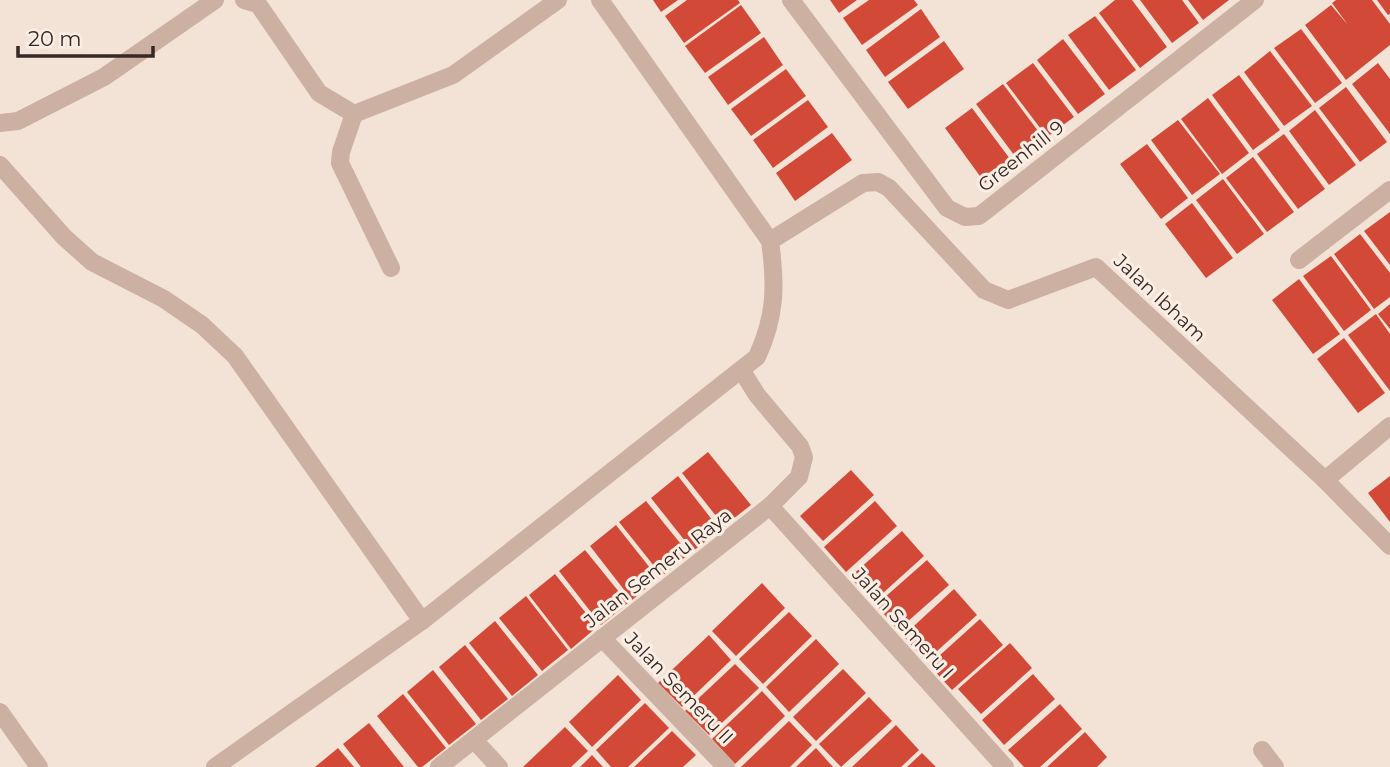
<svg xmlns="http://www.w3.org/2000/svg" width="1390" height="767" font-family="Montserrat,sans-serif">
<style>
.building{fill:#d24a37}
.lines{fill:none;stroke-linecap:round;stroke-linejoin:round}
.service{stroke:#ccb1a2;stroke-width:18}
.minor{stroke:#ccb1a2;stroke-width:18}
.labels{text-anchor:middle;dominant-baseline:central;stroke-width:6;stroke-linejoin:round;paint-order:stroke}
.street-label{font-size:19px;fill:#362925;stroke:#fbeee4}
</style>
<rect width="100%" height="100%" fill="#f3e3d7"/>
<!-- building -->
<g class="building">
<polygon points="653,0 678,0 661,12"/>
<polygon points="687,0 738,0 740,3 684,43 665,16"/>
<polygon points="830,0 857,0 839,13"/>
<polygon points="869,0 914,0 918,5 862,45 843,18"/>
<polygon points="1115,0 1132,0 1167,47 1140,68 1099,13"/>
<polygon points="1140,0 1182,0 1199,23 1172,43"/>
<polygon points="1188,0 1229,0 1203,20"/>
<polygon points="1336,0 1372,0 1390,24 1390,45 1346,80 1305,25 1331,5 1348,25 1332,3"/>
<polygon points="1377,0 1390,0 1390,14 1388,15"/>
<polygon points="741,5 761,33 705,73 685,46"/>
<polygon points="921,9 940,37 885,77 866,50"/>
<polygon points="1095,16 1136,70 1109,90 1068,35"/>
<polygon points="1301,29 1342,83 1315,103 1274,48"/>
<polygon points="764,37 783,65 728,105 708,77"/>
<polygon points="1063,39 1105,94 1078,114 1037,60"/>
<polygon points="944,41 964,69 908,109 888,82"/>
<polygon points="1270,51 1312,106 1284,126 1244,72"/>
<polygon points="1033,63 1074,117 1047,137 1006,83"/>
<polygon points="1378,63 1390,79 1390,134 1352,84"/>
<polygon points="786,69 806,96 751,136 731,109"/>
<polygon points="1239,75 1280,130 1253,150 1212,95"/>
<polygon points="1003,84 1044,139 1017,159 976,104"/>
<polygon points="1346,87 1387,142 1360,162 1319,108"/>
<polygon points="1208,98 1249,153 1222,174 1181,119"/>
<polygon points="808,100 828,127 773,168 753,140"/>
<polygon points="972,108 1013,163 985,183 945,128"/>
<polygon points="1315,110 1356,165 1329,185 1289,131"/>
<polygon points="1178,120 1220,174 1192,195 1151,140"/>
<polygon points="832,133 852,160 795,201 776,173"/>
<polygon points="1284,134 1325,189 1298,209 1257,154"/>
<polygon points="1147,144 1188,198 1161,219 1120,164"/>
<polygon points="1253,157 1294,212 1267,232 1226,178"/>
<polygon points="1223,179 1264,234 1237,254 1196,200"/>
<polygon points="1192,203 1233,258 1206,278 1165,224"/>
<polygon points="1390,212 1390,265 1364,231"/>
<polygon points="1360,234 1390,273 1390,297 1374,309 1334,254"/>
<polygon points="1331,256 1371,310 1344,331 1303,276"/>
<polygon points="1299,279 1340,334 1313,354 1272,300"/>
<polygon points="1390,304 1390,329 1378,314"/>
<polygon points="1376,314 1390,334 1390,391 1348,335"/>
<polygon points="1344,338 1385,393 1358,413 1317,359"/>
<polygon points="708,452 751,505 724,526 682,473"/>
<polygon points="851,470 874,495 823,541 800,516"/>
<polygon points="678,476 720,530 693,551 651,498"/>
<polygon points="1390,476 1390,522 1368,493"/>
<polygon points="646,501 689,554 662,576 619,522"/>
<polygon points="875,501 897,526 846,572 824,547"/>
<polygon points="616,525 658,578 632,600 590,546"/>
<polygon points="902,531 924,556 873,602 850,577"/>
<polygon points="585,550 628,603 601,625 559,571"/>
<polygon points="927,560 949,585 898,630 876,605"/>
<polygon points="555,574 597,627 571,649 529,595"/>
<polygon points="762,583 785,608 736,656 712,631"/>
<polygon points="954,589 977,615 926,661 903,636"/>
<polygon points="526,596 568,650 542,671 499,618"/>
<polygon points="789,612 812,636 763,684 739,659"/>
<polygon points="980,619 1003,645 952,690 929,665"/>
<polygon points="495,621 538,675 512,696 469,643"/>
<polygon points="709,635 731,660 682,707 658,683"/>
<polygon points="816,639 839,664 789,712 766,687"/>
<polygon points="1010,643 1032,668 981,714 958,689"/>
<polygon points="465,645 508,699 481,720 439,667"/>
<polygon points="735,664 759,688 709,735 685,711"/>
<polygon points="843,669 866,693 816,741 793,717"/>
<polygon points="433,670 476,724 449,745 407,692"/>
<polygon points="1033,674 1055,699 1004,745 982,720"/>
<polygon points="618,675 641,700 592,747 569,722"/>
<polygon points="762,691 785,716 735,764 712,739"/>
<polygon points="403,694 446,748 422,767 418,767 377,716"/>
<polygon points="869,697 892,721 841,767 819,744"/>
<polygon points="645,703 669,728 628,767 611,767 596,750"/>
<polygon points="1060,704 1082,729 1040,767 1024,767 1008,750"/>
<polygon points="789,721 812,745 790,767 741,767"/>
<polygon points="369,723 404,767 361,767 343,744"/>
<polygon points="896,725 919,750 901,767 852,767"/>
<polygon points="565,727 588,751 571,767 523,767"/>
<polygon points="672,731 696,755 683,767 634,767"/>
<polygon points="1085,732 1107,757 1097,767 1047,767"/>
<polygon points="338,748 354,767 315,767"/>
<polygon points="816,748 833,767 796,767"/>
<polygon points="922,753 936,767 907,767"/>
<polygon points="592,755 603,767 580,767"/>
</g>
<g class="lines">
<!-- service -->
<polyline class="service" points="0,712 39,767"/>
<!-- minor -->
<g class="minor">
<polyline points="244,0 258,4 319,93 354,114 453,75 558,0"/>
<polyline points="791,0 947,208 965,217 979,216 1255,0"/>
<polyline points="354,114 341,152 340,163 391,268"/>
<polyline points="0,123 18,121 104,77 215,0"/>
<polyline points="0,165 64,237 92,262 164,299 202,325 235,356 422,621"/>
<polyline points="770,241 863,183 878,182 889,188 984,290 1008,300 1096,267 1325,480 1390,546"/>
<polyline points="1299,260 1390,190"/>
<polyline points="1325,480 1390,426"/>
<polyline points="770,506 1005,767"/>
<polyline points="602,638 726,767"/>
<polyline points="475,741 499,767"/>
<polyline points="1262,750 1275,767"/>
<path d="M215 767 422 621 757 357C776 316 776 285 770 241L600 0"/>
<polyline points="439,767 770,506 799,477 804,457 800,446 757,395 742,371"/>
</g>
</g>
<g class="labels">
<!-- street labels -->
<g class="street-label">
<text transform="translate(1021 156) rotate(-38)">Greenhill 9</text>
<text transform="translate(1160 298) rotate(43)">Jalan Ibham</text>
<text transform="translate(658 568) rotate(-38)">Jalan Semeru Raya</text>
<text transform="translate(903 623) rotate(48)">Jalan Semeru I</text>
<text transform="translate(679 688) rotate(46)">Jalan Semeru II</text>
</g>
</g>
<!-- scale -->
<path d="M18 46v10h135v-10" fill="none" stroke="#362925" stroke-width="3.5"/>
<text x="28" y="46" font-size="21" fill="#362925" stroke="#fbeee4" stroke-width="5" paint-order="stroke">20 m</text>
</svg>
